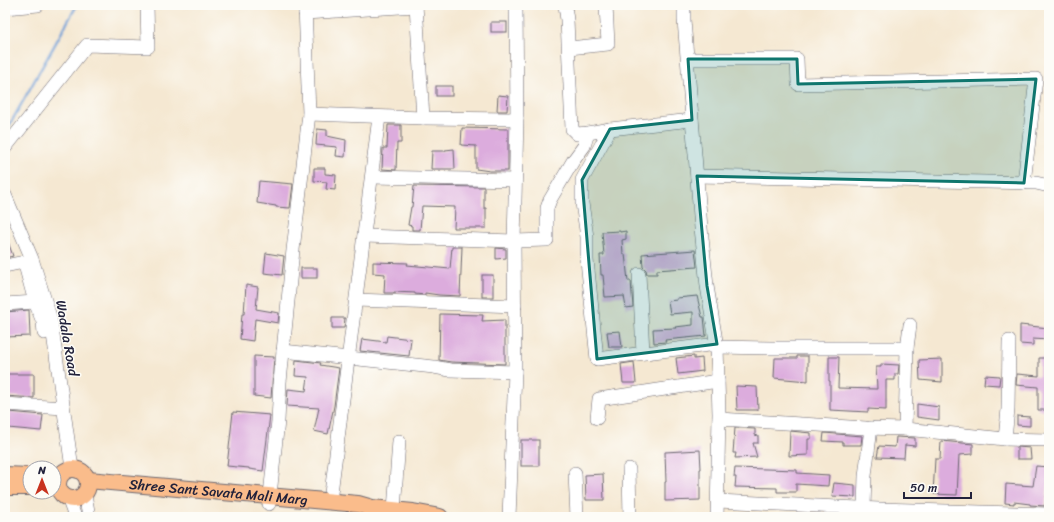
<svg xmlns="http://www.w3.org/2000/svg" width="1054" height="522" font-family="Sriracha,sans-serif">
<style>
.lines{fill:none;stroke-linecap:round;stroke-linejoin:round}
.stream{stroke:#6c9ed7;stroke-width:2.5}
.building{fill:#dcacdd}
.minor-casing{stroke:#6c6770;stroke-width:14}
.major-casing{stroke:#6c6770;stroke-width:18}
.minor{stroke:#fff;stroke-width:13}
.major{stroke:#fabc8b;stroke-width:16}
.marked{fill:#0f766e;fill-opacity:0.2;stroke:#0f766e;stroke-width:3;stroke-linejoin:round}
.labels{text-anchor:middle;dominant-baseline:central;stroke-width:3;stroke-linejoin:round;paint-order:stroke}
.street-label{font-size:14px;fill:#22223b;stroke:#fdfcf7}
</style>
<rect width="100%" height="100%" fill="#fdfcf7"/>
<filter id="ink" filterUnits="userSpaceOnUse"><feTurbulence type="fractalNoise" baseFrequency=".025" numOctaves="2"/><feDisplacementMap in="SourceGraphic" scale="8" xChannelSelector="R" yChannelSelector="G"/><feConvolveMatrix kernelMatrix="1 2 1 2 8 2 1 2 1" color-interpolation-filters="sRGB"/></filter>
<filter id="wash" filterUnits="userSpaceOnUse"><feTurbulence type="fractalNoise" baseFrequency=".012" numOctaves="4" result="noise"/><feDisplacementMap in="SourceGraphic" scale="16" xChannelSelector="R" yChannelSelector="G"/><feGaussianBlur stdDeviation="0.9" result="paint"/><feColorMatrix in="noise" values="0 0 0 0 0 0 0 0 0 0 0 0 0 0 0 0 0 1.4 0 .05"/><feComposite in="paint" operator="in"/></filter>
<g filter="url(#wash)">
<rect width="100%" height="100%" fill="#f5e8d2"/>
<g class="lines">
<!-- stream -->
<polyline class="stream" points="5,130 9,126 77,5"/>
</g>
<g id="blocks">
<!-- building -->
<g class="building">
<rect x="491" y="22" width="16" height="10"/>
<rect x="436" y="86" width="16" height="10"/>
<polygon points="498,95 508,96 507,111 497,111"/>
<polygon points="388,125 401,125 401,143 397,143 396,170 382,169 383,148 387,148"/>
<polygon points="462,128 508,129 508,171 490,171 476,169 476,146 461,145"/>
<polygon points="317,129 327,130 327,136 346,140 345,157 336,156 337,147 316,145"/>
<polygon points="454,149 455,169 431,169 432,151 445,151 445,150"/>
<polygon points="314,168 325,168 325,174 336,175 335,190 326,189 327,182 314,181"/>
<polygon points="259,181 293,184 290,208 276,207 276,206 257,203"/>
<polygon points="414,186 484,187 484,208 486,208 486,228 454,228 455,207 422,206 420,230 412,230 412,226 408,225 411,207 412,207"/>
<polygon points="620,231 620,232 626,231 626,239 622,240 623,254 625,254 628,281 631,281 633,307 626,308 624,296 605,297 603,275 601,275 600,255 604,255 602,232"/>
<polygon points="5,236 6,236 13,256 5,258"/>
<polygon points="452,247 462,247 460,296 439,295 425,293 425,295 415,294 415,293 394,292 394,293 384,293 385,274 373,273 373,262 408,263 407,265 450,269"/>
<polygon points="496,248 506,249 506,258 496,259"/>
<polygon points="695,250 697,267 657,270 657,274 647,274 646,270 643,267 642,254"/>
<polygon points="266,253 284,256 282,275 264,273"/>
<rect x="301" y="268" width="16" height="10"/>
<rect x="482" y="275" width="11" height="22"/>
<polygon points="246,285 258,287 256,309 279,313 278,323 255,319 253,341 240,339 242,314 244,314"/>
<polygon points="697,296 702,317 704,317 706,336 665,340 666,342 654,343 653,329 676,328 675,327 693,325 693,312 670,314 668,301 677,300 677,298"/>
<polygon points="29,310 30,336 5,337 5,312"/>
<polygon points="440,314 483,315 482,321 505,320 505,364 451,362 439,360"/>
<polygon points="332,318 345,318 344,328 332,328"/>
<polygon points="1020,325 1049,328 1049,340 1033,339 1033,345 1020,344"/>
<polygon points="620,331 622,347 609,347 607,332"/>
<polygon points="387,336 411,339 409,356 360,351 362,339 386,342"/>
<polygon points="254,356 274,357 271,398 254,396"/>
<polygon points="694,356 694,359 702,358 703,371 678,374 676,358"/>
<polygon points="797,356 808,356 808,381 774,378 775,358 797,358"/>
<polygon points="829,357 839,357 838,388 877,389 876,367 881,367 881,364 899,365 898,374 895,374 895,380 886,380 886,410 868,409 868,412 830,410 830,381 829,381"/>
<polygon points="1039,358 1049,358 1049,410 1038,410 1038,387 1016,385 1017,374 1039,376"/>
<polygon points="942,359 942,382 920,380 919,360"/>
<polygon points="296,360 321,363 320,365 339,368 334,406 328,434 314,431 319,408 287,406 288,389 306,391 308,377 295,376"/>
<polygon points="634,362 636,383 623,383 621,364"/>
<polygon points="5,374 34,374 34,398 5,396"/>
<polygon points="985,375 1000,376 999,385 984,384"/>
<polygon points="736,386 757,387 758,410 737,410"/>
<polygon points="917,404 939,407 939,420 917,417"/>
<polygon points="9,412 43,415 41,431 8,428"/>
<polygon points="233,412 270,415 263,471 249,469 249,468 227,466"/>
<polygon points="1017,416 1030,417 1030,426 1017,425"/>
<polygon points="735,428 755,429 755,435 758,436 758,443 753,443 757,457 735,458 736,453 733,453"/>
<polygon points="790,431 811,433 811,439 808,439 808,455 789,456"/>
<polygon points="824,433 862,436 861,445 843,445 843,442 823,441"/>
<polygon points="896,437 915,438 915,446 905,445 904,458 877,457 879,446 895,447"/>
<rect x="521" y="440" width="18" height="26"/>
<polygon points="941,441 973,444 973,454 959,455 957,495 933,494 935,459 940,459"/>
<polygon points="1017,447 1030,448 1031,459 1017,459"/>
<polygon points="700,450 701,469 700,469 700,500 665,501 665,482 666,482 665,452"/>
<polygon points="1036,466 1049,467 1049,485 1048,485 1045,506 1030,505 1030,504 1014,502 1014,504 1005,503 1006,484 1033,486"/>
<polygon points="735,468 797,470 797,473 829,475 828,486 796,484 796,492 777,492 777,488 735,487 736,477 734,477"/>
<polygon points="603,474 604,500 586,500 585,475"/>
<polygon points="834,483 855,485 855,497 832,496"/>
</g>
</g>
</g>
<g filter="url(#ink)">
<use href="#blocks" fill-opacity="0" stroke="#6c6770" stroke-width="1"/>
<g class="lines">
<defs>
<g id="minor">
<polyline points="416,5 423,118"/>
<polyline points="565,5 567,20 572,129 577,134 588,133 610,129 582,180 582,203 587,237 587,260 597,359 717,344"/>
<polyline points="684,5 684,20 701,228 707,286 717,347 719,414 717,517"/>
<polyline points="5,8 38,5"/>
<polyline points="305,13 416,6"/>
<polyline points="569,48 608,44 606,5"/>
<polyline points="688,59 797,59 798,84 1036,79 1024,183"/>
<polyline points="309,114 423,118 517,119"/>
<polyline points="610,129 692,120"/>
<polyline points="5,148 87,45 148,47 147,5"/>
<polyline points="697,176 1036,183 1049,186"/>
<polyline points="372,177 515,180"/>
<polyline points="5,195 32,259 48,310 51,320 72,468"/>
<polyline points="364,236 514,241 547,240 547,208 550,200 573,161 584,146 588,133"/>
<polyline points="25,265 35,302 43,322 44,333"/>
<polyline points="5,266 24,262"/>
<polyline points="639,274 643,353"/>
<polyline points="356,300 515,306"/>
<polyline points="5,304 35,302"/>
<polyline points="717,347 770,348 907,348"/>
<polyline points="283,351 434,367 450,370 515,372"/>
<polyline points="5,404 63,408"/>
<polyline points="597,418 599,399 718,381"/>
<polyline points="719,419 866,428 905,429 907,348 910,325"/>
<polyline points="905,429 1005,439 1008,409 1009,341"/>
<polyline points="1005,439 1049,440"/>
<polyline points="629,469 630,517"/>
<polyline points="575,473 577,517"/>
<polyline points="85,494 89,517"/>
<polyline points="68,498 75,517"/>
<polyline points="330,501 379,117"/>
<polyline points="718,501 879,509 1049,514"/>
<polyline points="269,504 278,421 280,382 293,250 309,114 305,5"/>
<polyline points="864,508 865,476 871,428"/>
<polyline points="394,510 399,441"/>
<polyline points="509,517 515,372 514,241 517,119 516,5"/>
</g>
<g id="major">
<circle cx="73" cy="484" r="15"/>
<polyline points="5,475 30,476"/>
<path id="s1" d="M88 480 358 504 372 508 413 512 440 517"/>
<polyline points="5,487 30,487"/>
</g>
</defs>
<!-- minor casing -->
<use href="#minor" class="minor-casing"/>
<!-- major casing -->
<use href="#major" class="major-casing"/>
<!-- minor -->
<use href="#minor" class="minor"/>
<!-- major -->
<use href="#major" class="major"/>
</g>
</g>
<!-- marked area -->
<path class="marked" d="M688 59H797L798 84 1036 79 1024 183 697 176 707 286 717 344 597 359 582 180 610 129 692 120Z"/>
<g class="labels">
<!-- street labels -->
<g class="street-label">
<text transform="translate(67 338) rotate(80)">Wadala Road</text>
<text stroke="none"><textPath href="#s1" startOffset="131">Shree Sant Savata Mali Marg</textPath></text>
</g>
</g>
<!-- margin -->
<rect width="1054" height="522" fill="none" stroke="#fdfcf7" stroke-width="20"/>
<!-- north arrow -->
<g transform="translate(42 480)"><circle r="19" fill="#fdfcf7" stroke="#a5a5ac"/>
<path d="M0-3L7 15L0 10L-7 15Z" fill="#c8321e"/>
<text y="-6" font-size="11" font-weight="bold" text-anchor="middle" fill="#22223b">N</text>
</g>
<!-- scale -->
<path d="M904 492v6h67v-6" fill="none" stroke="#22223b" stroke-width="2"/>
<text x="910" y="492" font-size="12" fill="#22223b" stroke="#fdfcf7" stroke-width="3" paint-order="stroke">50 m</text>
</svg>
